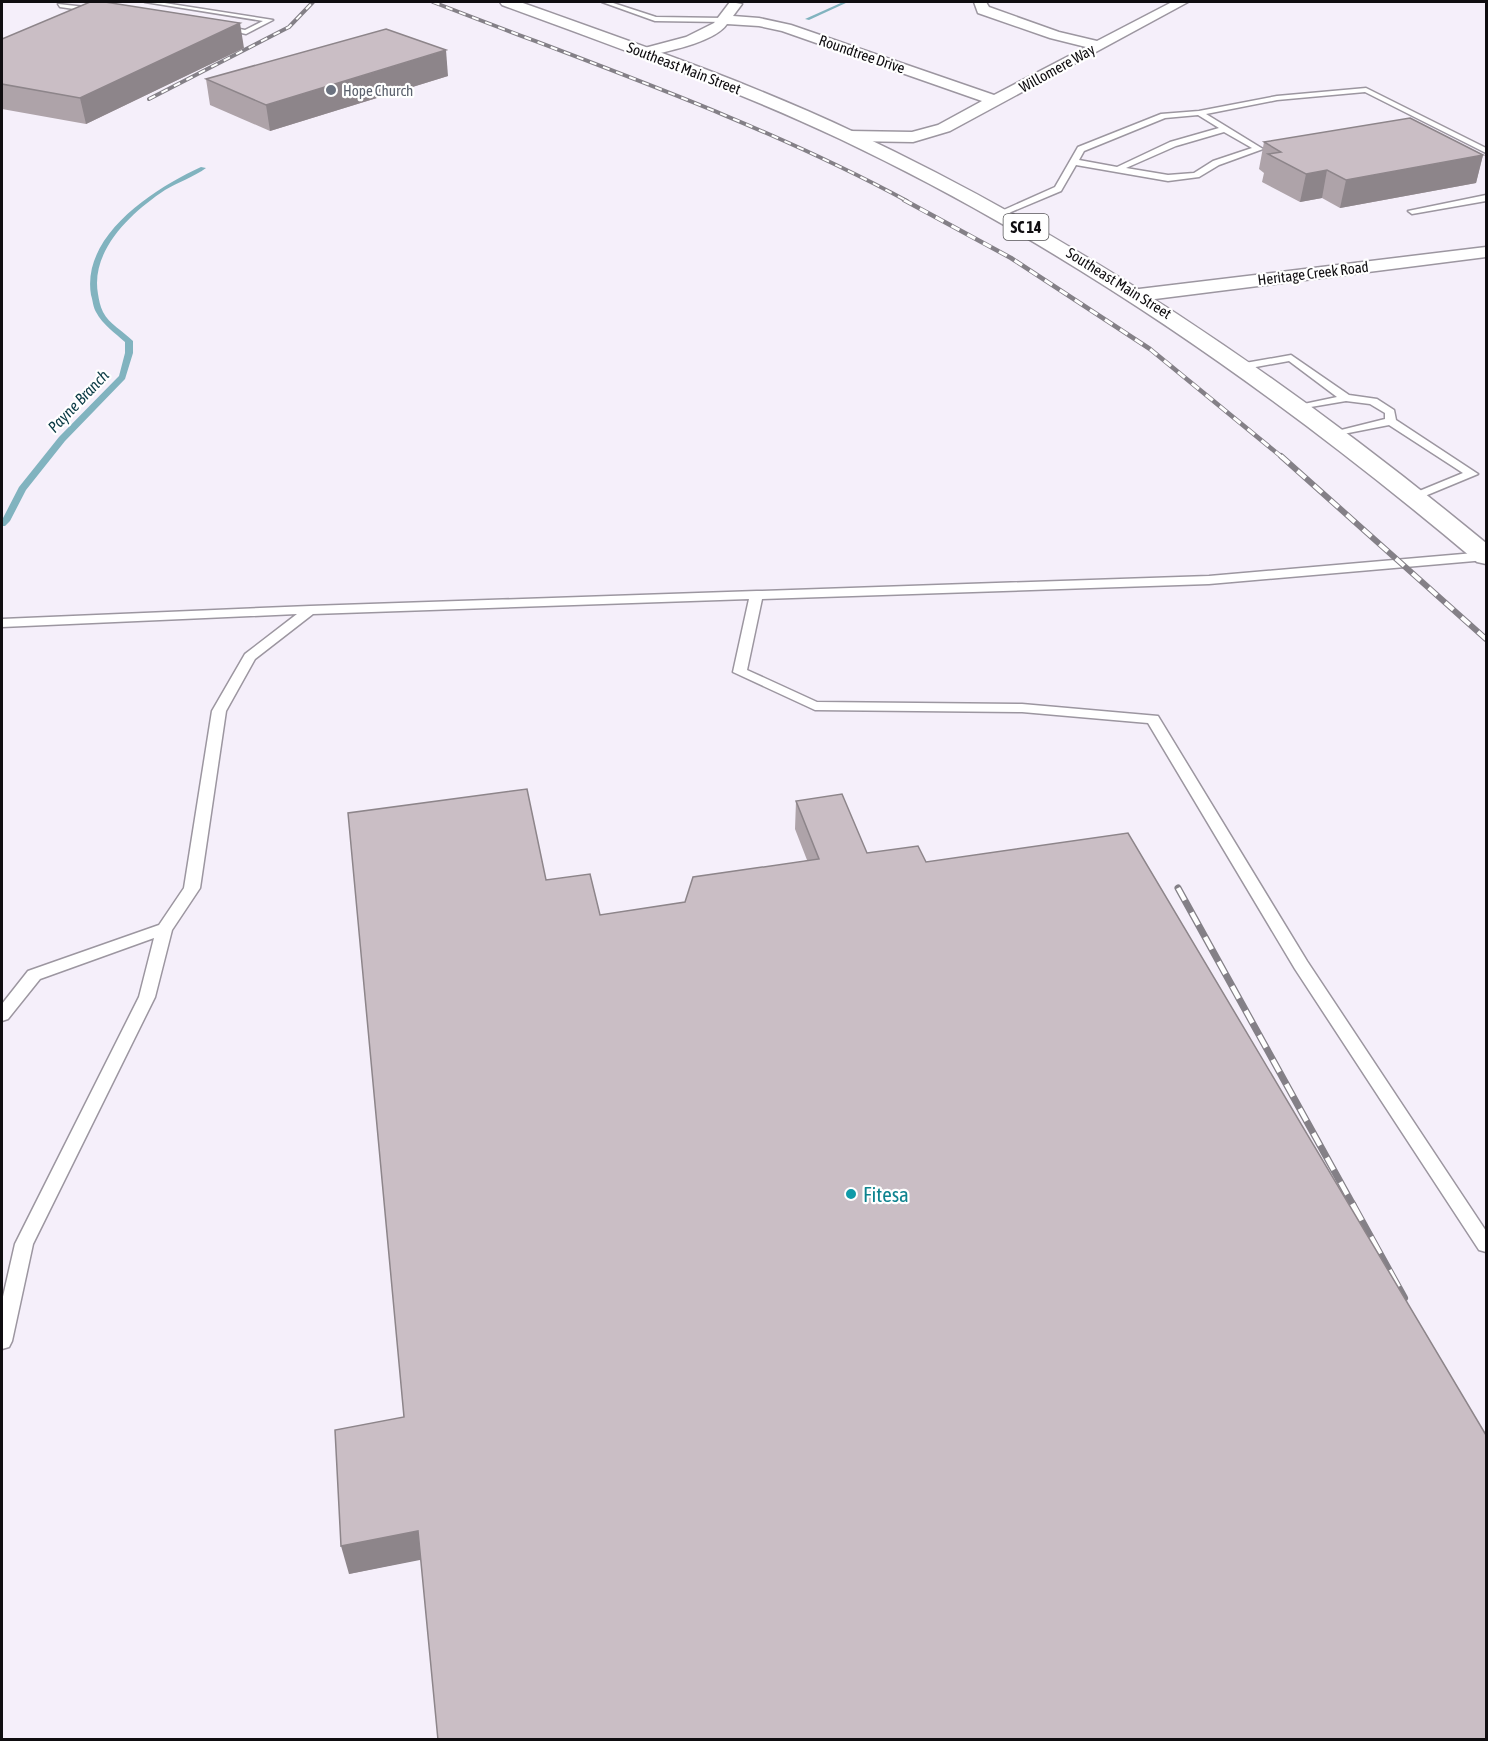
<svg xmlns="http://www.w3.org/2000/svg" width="1488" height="1741" font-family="'Asap Condensed',sans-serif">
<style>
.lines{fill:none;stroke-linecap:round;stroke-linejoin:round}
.stream{fill:#81b3bf;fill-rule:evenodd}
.lane-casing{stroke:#9c96a0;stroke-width:3}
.street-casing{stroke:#9c96a0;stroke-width:3}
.primary-casing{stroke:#9c96a0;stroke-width:3}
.lane{fill:#fff;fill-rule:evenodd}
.street{fill:#fff;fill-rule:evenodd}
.primary{fill:#fff;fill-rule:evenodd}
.rail-far4-casing{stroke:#848087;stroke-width:4}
.rail-far3-casing{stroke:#848087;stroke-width:4.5}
.rail-far2-casing{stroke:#848087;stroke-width:6}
.rail-far1-casing{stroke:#848087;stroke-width:7}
.rail-casing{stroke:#848087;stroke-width:8}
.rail-far4{stroke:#fff;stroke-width:2;stroke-dasharray:7;stroke-linecap:butt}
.rail-far3{stroke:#fff;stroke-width:3;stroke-dasharray:9;stroke-linecap:butt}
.rail-far2{stroke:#fff;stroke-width:4;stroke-dasharray:11;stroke-linecap:butt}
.rail-far1{stroke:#fff;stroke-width:4.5;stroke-dasharray:14;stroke-linecap:butt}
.rail{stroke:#fff;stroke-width:6;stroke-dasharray:19;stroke-linecap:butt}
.wall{fill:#aea3a9}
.shaded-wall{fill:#8d858a}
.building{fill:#cabec5;stroke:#8d858a;stroke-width:1.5}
.worship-dot{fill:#6b7280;stroke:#fff;stroke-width:2}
.culture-dot{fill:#0f9aa8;stroke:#fff;stroke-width:2}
.labels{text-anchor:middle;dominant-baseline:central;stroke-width:4.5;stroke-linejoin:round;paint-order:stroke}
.far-street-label{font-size:15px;fill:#0f0d10;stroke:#fff}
.far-worship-label{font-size:15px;fill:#5b616d;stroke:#fff;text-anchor:start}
.shield{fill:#fff;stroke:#575658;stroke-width:1.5}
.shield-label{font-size:16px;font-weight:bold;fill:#0f0d10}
.far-water-label{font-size:16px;font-style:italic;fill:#0a3a44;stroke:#fff}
.near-culture-label{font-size:21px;fill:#0d838f;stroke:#fff;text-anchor:start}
</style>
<rect width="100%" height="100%" fill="#f5effa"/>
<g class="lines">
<!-- stream -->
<g class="stream">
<polygon points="843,2 848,2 809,20 805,19"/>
<path d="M201 167 206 168C194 177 178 182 165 190 132 212 90 250 98 294 99 300 100 306 103 312 109 324 123 331 133 341V353L125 379 65 441 26 490 10 521 5 526H2V520L19 487 59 437 119 376 125 353V342C115 333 103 325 96 312 93 307 93 301 91 295 81 235 155 188 201 167Z"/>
</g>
<defs>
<g id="lane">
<polygon points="145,2 158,2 273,20 246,34 219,28 223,26 245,30 263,21"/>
<polygon points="602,2 610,2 656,17 724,18 727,20 724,22 655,21"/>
<polygon points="58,4 95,8 98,10 95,12 60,7"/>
<path d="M1366 88 1486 148V153L1365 92 1277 100 1206 114 1263 149 1219 165 1199 177 1168 181 1076 165 1061 191 1004 215 997 213 1055 187 1078 147 1161 114 1199 111 1277 96ZM1198 115 1219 128 1170 142 1117 167 1079 160 1084 151 1165 118ZM1224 132 1252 148 1213 161 1194 173 1168 175 1126 168 1176 146Z"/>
<polygon points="1486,195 1486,201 1412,214 1408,211"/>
<polygon points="1291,355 1349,395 1377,399 1394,410 1396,420 1478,474 1420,498 1412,498 1412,494 1463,473 1389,425 1333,436 1333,432 1385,419 1385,413 1370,404 1346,401 1299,409 1299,405 1337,397 1289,361 1245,369 1240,366 1245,363"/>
<polygon points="1486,552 1486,560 1209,584 762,599 747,670 817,702 1022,704 1158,716 1307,961 1486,1231 1486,1252 1479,1250 1295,969 1148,723 1022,712 815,710 733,672 749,599 313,614 255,659 226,711 200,888 172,930 155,997 33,1244 12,1341 9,1347 2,1349 2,1301 15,1244 139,997 154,938 40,979 8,1019 2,1021 2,1004 28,971 159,925 184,888 212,711 245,654 297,614 2,627 2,619 310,606 1209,576"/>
</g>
<g id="street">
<path d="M730 2 742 4 733 16 759 18 791 25 994 95 1086 47 1050 38 978 13 974 2H986L989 7 1059 32 1097 41 1172 2H1188L950 131 913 142 849 141 841 136 849 131 912 132 938 125 982 101 782 31 759 26 727 24C714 43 664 52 642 57L635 53 637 50 686 37 714 23Z"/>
<polygon points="1486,247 1486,257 1139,301 1129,295 1139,289"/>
</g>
<path id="primary" d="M500 2H520C632 42 746 81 854 132 1083 240 1291 382 1486 543V564L1477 562C1280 396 1072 249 840 139 730 87 615 47 502 5Z"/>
</defs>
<!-- lane casing -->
<use href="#lane" class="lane-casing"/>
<!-- street casing -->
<use href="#street" class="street-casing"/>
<!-- primary casing -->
<use href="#primary" class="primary-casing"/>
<!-- lane -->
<use href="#lane" class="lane"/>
<!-- street -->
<use href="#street" class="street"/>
<!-- primary -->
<use href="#primary" class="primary"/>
<defs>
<g id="rail-far4">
<path d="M433 2C592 64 757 120 907 201"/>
<polyline points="149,99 289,27 313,2"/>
</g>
<polyline id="rail-far3" points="904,200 1011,258 1150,349 1283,458"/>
<polyline id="rail-far2" points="1281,456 1486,639"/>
<polyline id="rail-far1" points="1178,888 1353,1205"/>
<polyline id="rail" points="1352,1204 1404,1298"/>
</defs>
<!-- rail-far4 casing -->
<use href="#rail-far4" class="rail-far4-casing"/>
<!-- rail-far3 casing -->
<use href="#rail-far3" class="rail-far3-casing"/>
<!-- rail-far2 casing -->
<use href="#rail-far2" class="rail-far2-casing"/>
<!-- rail-far1 casing -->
<use href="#rail-far1" class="rail-far1-casing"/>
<!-- rail casing -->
<use href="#rail" class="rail-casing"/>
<!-- rail-far4 -->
<use href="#rail-far4" class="rail-far4"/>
<!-- rail-far3 -->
<use href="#rail-far3" class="rail-far3"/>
<!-- rail-far2 -->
<use href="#rail-far2" class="rail-far2"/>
<!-- rail-far1 -->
<use href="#rail-far1" class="rail-far1"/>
<!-- rail -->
<use href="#rail" class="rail"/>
</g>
<!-- wall -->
<g class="wall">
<polygon points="2,39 244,48 86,124 2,109"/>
<polygon points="448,76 270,131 210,105 206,79"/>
<polygon points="1264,142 1483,155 1476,183 1340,208 1322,198 1300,202 1262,182 1264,173 1259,169"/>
<polygon points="796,801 867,853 421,1559 349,1574 404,1417 546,880 600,915 685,902 807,860 795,829"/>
</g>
<!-- shaded-wall -->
<g class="shaded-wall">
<polygon points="240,23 244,48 86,124 80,98"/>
<polygon points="446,50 448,76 270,131 266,105"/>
<polygon points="1483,155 1476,183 1340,208 1346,180"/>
<polygon points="1327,170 1322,198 1300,202 1306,174"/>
<polygon points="418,1531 425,1559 349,1574 341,1546"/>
</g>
<!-- building -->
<g class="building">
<polygon points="90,2 105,2 240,23 80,98 2,84 2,39"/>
<polygon points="386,29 446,50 266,105 206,79"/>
<polygon points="1410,118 1483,155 1346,180 1327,170 1306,174 1268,154 1281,152 1264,142"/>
<polygon points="527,789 546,880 590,874 600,915 685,902 693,877 819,859 796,801 842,794 867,853 918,846 926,862 1128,833 1486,1435 1486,1740 438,1740 418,1531 341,1546 335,1430 404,1417 348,813"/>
</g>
<!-- markers -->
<circle class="worship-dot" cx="331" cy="90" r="6"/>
<circle class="culture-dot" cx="851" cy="1194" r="6"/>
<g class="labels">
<!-- far-street labels -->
<g class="far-street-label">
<text transform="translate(862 54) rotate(19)">Roundtree Drive</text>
<text transform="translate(684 68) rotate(21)">Southeast Main Street</text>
<text transform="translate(1057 68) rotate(-29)">Willomere Way</text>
<text transform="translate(1313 273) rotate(-7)">Heritage Creek Road</text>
<text transform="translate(1119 283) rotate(32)">Southeast Main Street</text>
</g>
<!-- far-worship labels -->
<g class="far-worship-label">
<text x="343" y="90">Hope Church</text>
</g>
<!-- shield labels -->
<rect class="shield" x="1003.5" y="214" width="45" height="26" rx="4.5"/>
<g class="shield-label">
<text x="1026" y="227">SC 14</text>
</g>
<!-- far-water labels -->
<g class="far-water-label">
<text transform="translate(78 401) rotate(-46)">Payne Branch</text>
</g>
<!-- near-culture labels -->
<g class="near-culture-label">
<text x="863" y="1194">Fitesa</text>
</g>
</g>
<!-- border -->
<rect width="1488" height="1741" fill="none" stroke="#0f0d10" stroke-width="6"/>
</svg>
